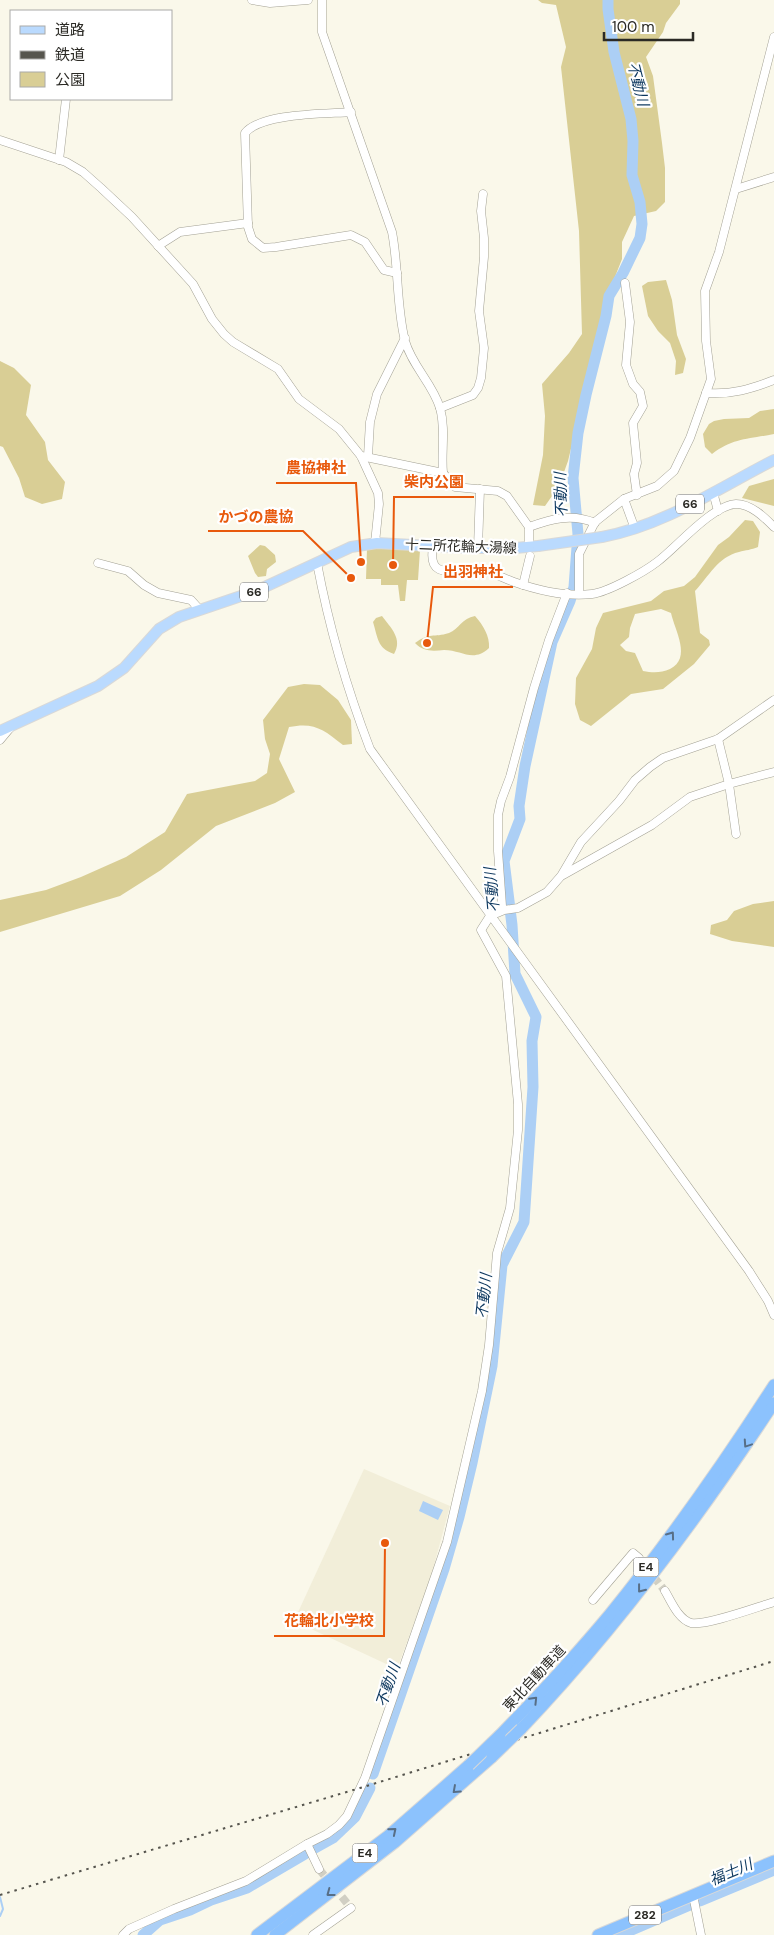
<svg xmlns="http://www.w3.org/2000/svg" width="774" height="1935" font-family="'DM Sans','Noto Sans JP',sans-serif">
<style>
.built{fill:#f2eed9}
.green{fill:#d9ce95;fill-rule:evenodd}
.water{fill:#accff5}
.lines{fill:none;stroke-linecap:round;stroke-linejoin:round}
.stream{stroke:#accff5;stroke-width:2}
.river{stroke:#accff5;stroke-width:11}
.minor-tunnel{stroke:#d1cfc3;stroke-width:8;stroke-dasharray:8 4;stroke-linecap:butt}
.minor-casing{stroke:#a3a194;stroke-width:9}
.major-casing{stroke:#d9d9d8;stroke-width:12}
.highway-casing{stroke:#d9d9d8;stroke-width:13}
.minor{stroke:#fff;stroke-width:8}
.major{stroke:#badafe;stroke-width:10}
.highway{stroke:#8cc2fd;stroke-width:11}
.rail{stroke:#56554e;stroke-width:2;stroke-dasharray:2.5 5;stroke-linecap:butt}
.major-bridge-casing{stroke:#d9d9d8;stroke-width:12;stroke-linecap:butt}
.highway-bridge-casing{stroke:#d9d9d8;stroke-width:13;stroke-linecap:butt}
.major-bridge{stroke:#badafe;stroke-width:10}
.highway-bridge{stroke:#8cc2fd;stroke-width:11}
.oneway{stroke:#576e86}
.labels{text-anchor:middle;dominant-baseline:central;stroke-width:4.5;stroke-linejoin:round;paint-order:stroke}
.shield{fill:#fff;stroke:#6b6a66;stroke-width:1}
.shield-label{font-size:12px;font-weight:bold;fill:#2b2a25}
.street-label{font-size:14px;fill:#2b2a25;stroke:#fff}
.water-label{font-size:15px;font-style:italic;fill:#0c375e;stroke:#fff}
.leader{fill:none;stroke:#e8590c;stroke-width:2}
.callout-dot{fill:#e8590c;stroke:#fff;stroke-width:2}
.callout-label{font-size:15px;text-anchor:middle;font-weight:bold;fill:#e8590c;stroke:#fff;stroke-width:4.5;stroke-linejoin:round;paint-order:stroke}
</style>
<rect width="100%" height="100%" fill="#faf8ea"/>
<!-- built -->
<polygon class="built" points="364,1469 450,1506 430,1580 397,1669 294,1621"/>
<!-- green -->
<g class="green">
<polygon points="538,0 680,0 680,4 666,23 663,32 646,57 653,76 662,143 665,168 665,202 656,211 634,216 622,242 622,259 609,292 568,461 559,486 545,506 533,505 543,455 545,416 542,384 569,353 582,334 579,231 561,67 566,47 556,5 542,3"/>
<polygon points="666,280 672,300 677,335 686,359 683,373 675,375 676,361 670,343 658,331 648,316 642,286 648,282"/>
<polygon points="0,361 14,368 31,385 26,415 45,442 48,460 65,482 62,499 42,504 25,497 19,478 3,447 0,446"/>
<path d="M774 409V434C749 439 733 438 712 454L705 447 703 434 709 424 714 421 724 419 749 418 760 411Z"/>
<polygon points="774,479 774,506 742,498 749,486"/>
<path d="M745 520 753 521 760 532 758 547C751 550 746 550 739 552 718 557 709 576 695 591L700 633 709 640 710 645 694 664 663 689 631 694 591 726 580 720 575 704 576 678 592 649 596 628 603 613 651 601 664 591 684 586 695 577 718 545 729 537ZM661 609 671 613C675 631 692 658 670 669 661 673 653 673 643 671L635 653 626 651 620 645 629 637 630 628 635 614Z"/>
<polygon points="260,545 265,546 275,555 276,562 267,569 266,576 258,577 255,573 248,556"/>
<polygon points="391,548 420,550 418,580 407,580 405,601 400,601 398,585 381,585 381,579 366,579 367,549"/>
<path d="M382 616C391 628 403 639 394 654 377 648 378 638 373 622L376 618Z"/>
<path d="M475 616C483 625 490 636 489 648 473 663 462 650 444 650 433 651 423 652 415 643 430 632 433 638 449 633 459 629 462 618 475 616Z"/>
<path d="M304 684 320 685 338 700 351 720 352 744 343 745C323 729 314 722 289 727L279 759 295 792 275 803 216 826 161 870 120 896 0 932V900L46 890 81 877 126 857 165 832 187 794 255 781 267 773 270 754 265 739 263 720 288 687Z"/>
<polygon points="774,901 774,947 732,941 710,934 711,925 727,920 734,911 753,904"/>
</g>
<!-- water -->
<polygon class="water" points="423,1501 443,1510 438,1520 419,1511"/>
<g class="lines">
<!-- stream -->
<polyline class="stream" points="0,1897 3,1909 0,1916"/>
<!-- river -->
<g class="river">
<polyline points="373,1774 444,1569 459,1517 472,1463 492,1366 502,1265 524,1222 533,1087 532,1041 536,1017 515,974 512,925 504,861 520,819 519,806 525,766 552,642 570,601 574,587 578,534 573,478 578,433 586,395 606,316 609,296 623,273 640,238 642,224 640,202 632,175 633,141 631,119 614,52 608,9 608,0"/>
<polyline points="315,1848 333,1838 355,1817 370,1788"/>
<polyline points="700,1901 774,1870"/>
<polyline points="143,1935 160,1920 190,1910 211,1900 247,1888 305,1854"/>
<polyline points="620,1935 690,1905"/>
</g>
<!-- minor-tunnel -->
<g class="minor-tunnel">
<polyline points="639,1558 665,1591"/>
<polyline points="319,1869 351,1908"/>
</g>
<defs>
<g id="minor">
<polyline points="252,0 270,3 308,0"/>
<path d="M322 0V32L392 232C399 268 396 305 405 341 412 366 433 384 440 408 446 429 441 452 443 473"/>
<path d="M351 112C325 114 261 113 245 133L248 227 252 239 263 248 276 247 351 235 365 242 384 270 397 273"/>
<polyline points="0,140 66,162 83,172 101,188 132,217 193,284 212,319 224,334 233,342 278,369 299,399 339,429 361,456 378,493 379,504 375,543"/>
<polyline points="59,160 66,99"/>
<polyline points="736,189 774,177"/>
<polyline points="158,246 180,232 248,223"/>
<polyline points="625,283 630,322 626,365 633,384 640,392 643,406 633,423 637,463 634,474 637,495"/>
<path d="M706 393C731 395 751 389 774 380"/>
<polyline points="440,408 473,395 478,388 481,378 484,348 479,311 484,257 484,238 481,211 483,194"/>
<polyline points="361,456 443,473 455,487 498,491 507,496 529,527 529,542"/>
<polyline points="368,456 370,422 377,394 405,338"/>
<polyline points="713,492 718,511"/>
<polyline points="624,499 635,529"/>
<path d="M529 527C551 519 572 513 595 523"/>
<path d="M433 547C427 582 456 568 478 570 490 570 502 578 514 582 537 590 567 597 592 594 608 592 644 572 657 562 676 548 712 505 736 504 751 504 764 517 774 527"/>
<polyline points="478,548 480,489"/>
<polyline points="98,563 128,571 144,585 158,593 191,600 200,610"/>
<path d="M317 563C329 627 347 689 370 749L749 1271 768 1301 774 1315"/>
<polyline points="523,585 530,556"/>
<polyline points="579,593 579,554 595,522 624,499 657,486 674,471 690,438 711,379 706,341 705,291 719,252 774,37"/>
<polyline points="718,739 729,784 736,834"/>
<polyline points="0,740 10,728"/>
<polyline points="563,875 652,825 690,797 729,784 774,772"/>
<polyline points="497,913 504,910 518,908 547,892 561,876 581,842 619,801 635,780 650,767 663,758 718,739 774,700"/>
<path d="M665 1591C671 1601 678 1619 691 1623 706 1626 757 1607 774 1602"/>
<polyline points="593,1600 633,1553 639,1558"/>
<polyline points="307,1844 319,1869"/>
<polyline points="693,1895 701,1935"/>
<polyline points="123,1935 129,1929 174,1909 246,1881 307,1844 327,1834 339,1825 347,1816 365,1778 447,1542 482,1391 489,1345 497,1253 510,1208 518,1130 518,1104 506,976 481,930 490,916 502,906 498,851 498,815 501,801 510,777 534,688 549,640 567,593"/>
<polyline points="313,1935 351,1908"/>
</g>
<g id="major">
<path d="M602 537C663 526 719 488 774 460"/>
<polyline points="0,731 98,686 124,668 159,629 179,617 256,591 351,547 377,543 467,548 515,548 538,546"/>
</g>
<g id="highway">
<path d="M521 1729C616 1629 698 1519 774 1403"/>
<path d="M500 1735C538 1696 575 1656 610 1614 669 1541 723 1464 774 1385"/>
<polyline points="257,1935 388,1836 469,1765"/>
<polyline points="275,1935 394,1843 492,1757"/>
<polyline points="598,1935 774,1861"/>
</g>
</defs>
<!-- minor casing -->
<use href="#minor" class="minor-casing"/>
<!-- major casing -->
<use href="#major" class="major-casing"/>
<!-- highway casing -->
<use href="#highway" class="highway-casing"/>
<!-- minor -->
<use href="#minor" class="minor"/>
<!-- major -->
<use href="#major" class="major"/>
<!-- highway -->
<use href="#highway" class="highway"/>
<!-- rail -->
<polyline class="rail" points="0,1895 360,1788 774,1661"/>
<defs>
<polyline id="major-bridge" points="538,546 602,537"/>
<g id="highway-bridge">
<polyline points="492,1757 521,1729"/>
<polyline points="469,1765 500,1735"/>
</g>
</defs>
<!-- major-bridge casing -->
<use href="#major-bridge" class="major-bridge-casing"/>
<!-- highway-bridge casing -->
<use href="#highway-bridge" class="highway-bridge-casing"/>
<!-- major-bridge -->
<use href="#major-bridge" class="major-bridge"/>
<!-- highway-bridge -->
<use href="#highway-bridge" class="highway-bridge"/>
</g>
<!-- one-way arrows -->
<defs><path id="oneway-chevron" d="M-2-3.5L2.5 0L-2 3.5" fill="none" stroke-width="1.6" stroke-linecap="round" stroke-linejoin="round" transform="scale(1.25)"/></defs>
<g class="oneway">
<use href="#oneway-chevron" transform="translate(747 1444) rotate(124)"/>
<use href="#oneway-chevron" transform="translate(671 1535) rotate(-54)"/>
<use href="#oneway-chevron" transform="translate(641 1589) rotate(128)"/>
<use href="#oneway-chevron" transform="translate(534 1700) rotate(-46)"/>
<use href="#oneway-chevron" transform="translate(456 1790) rotate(138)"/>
<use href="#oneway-chevron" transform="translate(393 1831) rotate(-40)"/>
<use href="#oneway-chevron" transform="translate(330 1893) rotate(143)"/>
</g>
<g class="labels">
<!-- shield labels -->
<g class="shield">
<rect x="676" y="494.5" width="28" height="19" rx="4"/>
<rect x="240" y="582.5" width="28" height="19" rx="4"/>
<rect x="633.5" y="1557.5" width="25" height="19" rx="4"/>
<rect x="352.5" y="1843.5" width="25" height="19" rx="4"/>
<rect x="629" y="1905.5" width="32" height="19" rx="4"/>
</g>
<g class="shield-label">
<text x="690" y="504">66</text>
<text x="254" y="592">66</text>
<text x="646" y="1567">E4</text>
<text x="365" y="1853">E4</text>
<text x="645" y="1915">282</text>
</g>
<!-- street labels -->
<g class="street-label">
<text transform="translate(461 546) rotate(2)">十二所花輪大湯線</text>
<text transform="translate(534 1678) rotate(-47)">東北自動車道</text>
</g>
<!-- water labels -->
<g class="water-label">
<text transform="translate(638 84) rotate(76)">不動川</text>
<text transform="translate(561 495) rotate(-92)">不動川</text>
<text transform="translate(492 890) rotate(-95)">不動川</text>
<text transform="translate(484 1296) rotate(-84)">不動川</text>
<text transform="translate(388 1685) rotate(-71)">不動川</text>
<text transform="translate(731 1872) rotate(-23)">福士川</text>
</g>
</g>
<!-- callouts -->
<path class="leader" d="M361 562L356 483H276M393 565L394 497H474M351 578L303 531H208M427 643L433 587H513M385 1543L384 1636H274"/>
<g class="callout-dot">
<circle cx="361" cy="562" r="5"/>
<circle cx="393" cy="565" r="5"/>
<circle cx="351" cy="578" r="5"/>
<circle cx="427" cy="643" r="5"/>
<circle cx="385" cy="1543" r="5"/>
</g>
<g class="callout-label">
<text x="316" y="473">農協神社</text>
<text x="434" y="487">柴内公園</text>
<text x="256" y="522">かづの農協</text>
<text x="473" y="577">出羽神社</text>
<text x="329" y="1626">花輪北小学校</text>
</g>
<!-- legend -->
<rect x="10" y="10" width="162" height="90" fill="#ffffff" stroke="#aaaaa8"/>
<rect x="20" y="26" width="25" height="8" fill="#badafe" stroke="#aaaaa8"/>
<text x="55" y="35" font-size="15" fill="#2b2a25">道路</text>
<rect x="20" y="51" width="25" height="8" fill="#56554e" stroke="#aaaaa8"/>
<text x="55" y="60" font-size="15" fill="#2b2a25">鉄道</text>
<rect x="20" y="72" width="25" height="15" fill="#d9ce95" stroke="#aaaaa8"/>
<text x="55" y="85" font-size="15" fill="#2b2a25">公園</text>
<!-- scale -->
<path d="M604 32v8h89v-8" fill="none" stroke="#2b2a25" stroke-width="2.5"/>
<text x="612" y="32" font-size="15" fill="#2b2a25" stroke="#ffffff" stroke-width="4" paint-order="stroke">100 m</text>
</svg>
